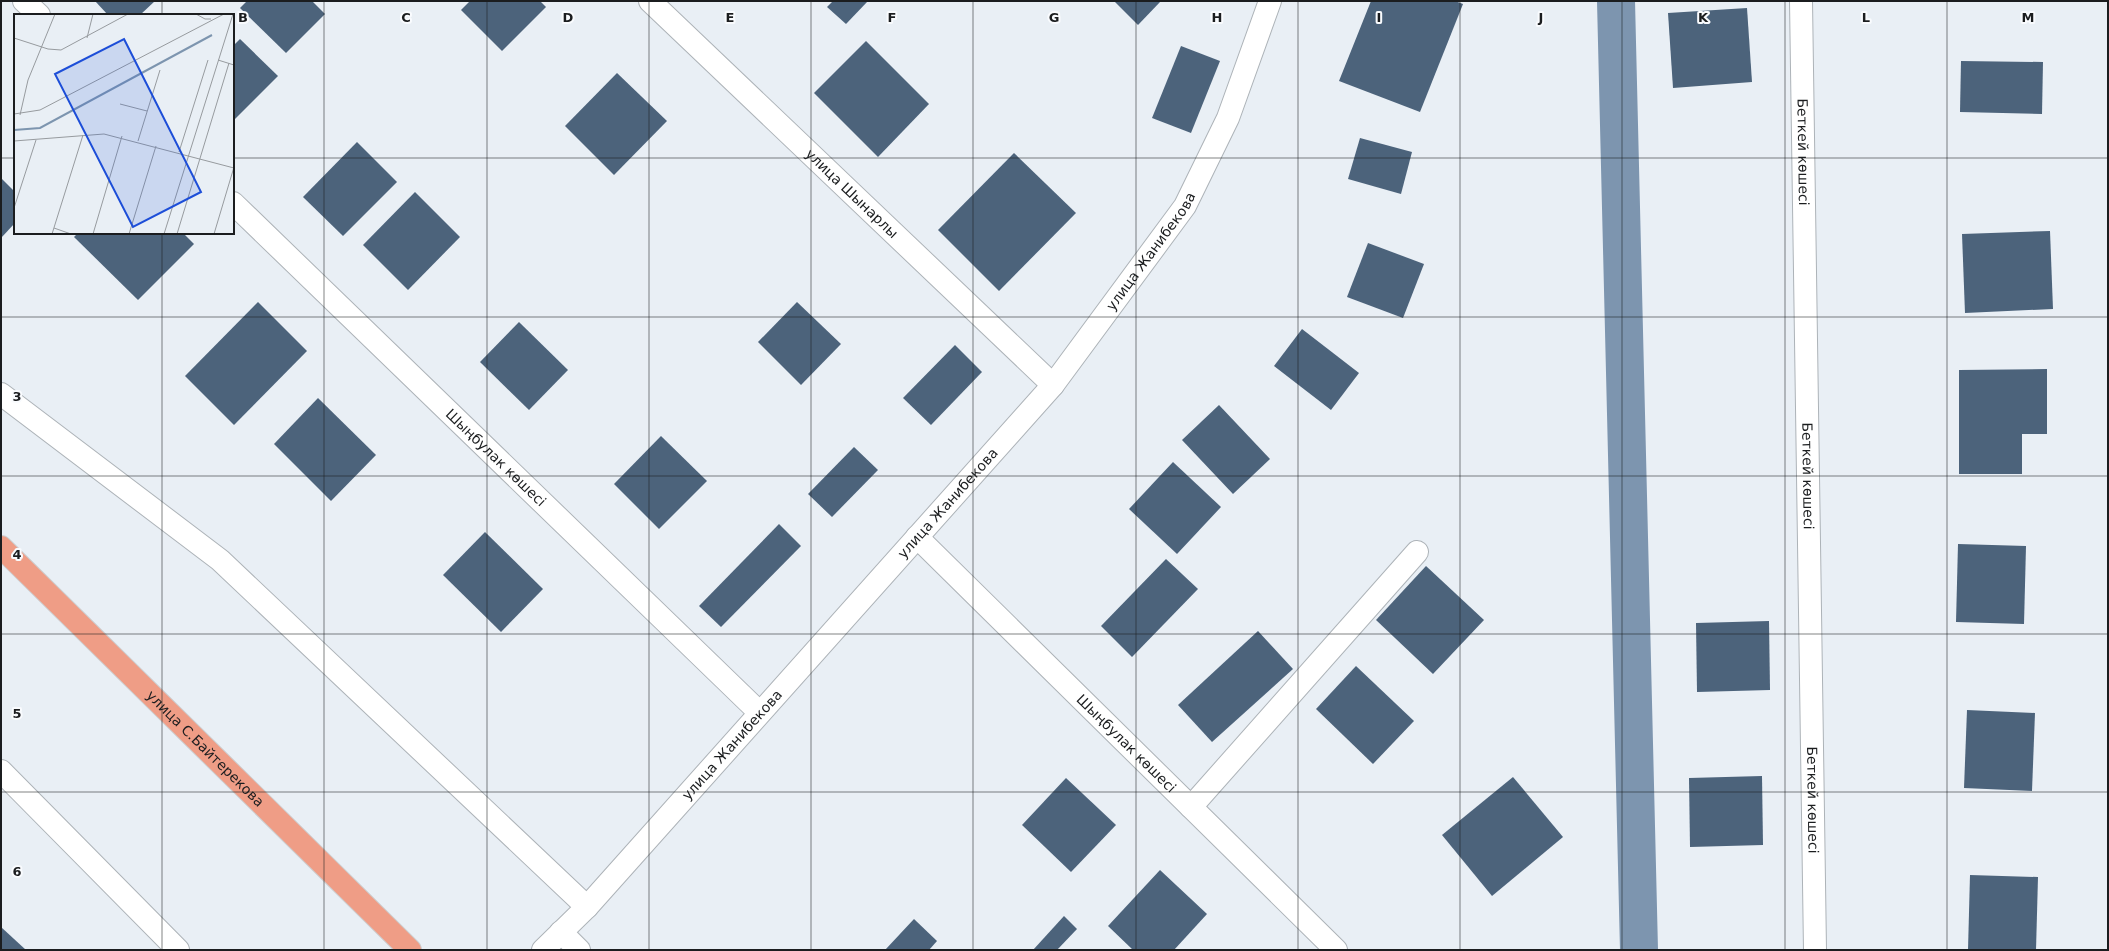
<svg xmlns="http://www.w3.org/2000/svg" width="2109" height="951" font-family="'DejaVu Sans',sans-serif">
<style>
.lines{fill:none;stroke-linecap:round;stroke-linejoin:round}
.canal{stroke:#7d95af;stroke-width:38}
.building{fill:#4c637b}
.minor-casing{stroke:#adb3b8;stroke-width:24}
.major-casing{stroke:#cdcdce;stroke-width:24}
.minor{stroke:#fff;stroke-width:22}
.major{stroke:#ef9d86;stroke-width:22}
.grid{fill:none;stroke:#1b1d1f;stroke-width:1;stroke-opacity:0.55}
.labels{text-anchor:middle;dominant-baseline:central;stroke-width:4;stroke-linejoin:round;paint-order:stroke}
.street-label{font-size:14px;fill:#1b1d1f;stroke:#f9fbfe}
.inset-river{fill:none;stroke:#7d95af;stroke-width:2}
.inset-road{fill:none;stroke:#979b9f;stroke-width:1}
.view{fill:#1d4ed8;fill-opacity:0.15;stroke:#1d4ed8;stroke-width:2}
.inset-edge{fill:none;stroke:#1b1d1f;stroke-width:2}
.grid-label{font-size:13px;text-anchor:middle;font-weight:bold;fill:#1b1d1f;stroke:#f9fbfe;stroke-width:4;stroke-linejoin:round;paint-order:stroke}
</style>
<rect width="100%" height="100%" fill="#e9eff5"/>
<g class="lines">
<!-- canal -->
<polyline class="canal" points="1616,1 1639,950"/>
</g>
<!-- building -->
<g class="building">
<polygon points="95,1 155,1 140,15 108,15"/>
<polygon points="247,1 312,1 325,14 286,53 240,8"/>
<polygon points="470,1 540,1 546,7 502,51 461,10"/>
<polygon points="833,1 868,1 846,24 827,7"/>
<polygon points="1114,1 1161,1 1138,25"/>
<polygon points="1371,1 1455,1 1463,4 1420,112 1339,81"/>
<polygon points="1747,8 1752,82 1673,88 1668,13"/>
<polygon points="240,39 278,76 233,121 233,46"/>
<polygon points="866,41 929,104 878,157 814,93"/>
<polygon points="1181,46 1220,61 1191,133 1152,118"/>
<polygon points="1961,61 2043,62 2042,114 1960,112"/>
<polygon points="617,73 667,121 614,175 565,126"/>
<polygon points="1360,138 1412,152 1401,194 1348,179"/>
<polygon points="357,142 397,182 343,236 303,197"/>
<polygon points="1014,153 1076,213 999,291 938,230"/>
<polygon points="1,178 15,192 15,223 1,238"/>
<polygon points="415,192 460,237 408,290 363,245"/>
<polygon points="2050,231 2053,309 1965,313 1962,234"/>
<polygon points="78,233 183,233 194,244 138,300 74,237"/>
<polygon points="1368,243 1424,264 1403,318 1347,297"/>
<polygon points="258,302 307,351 234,425 185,376"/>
<polygon points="797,302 841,344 801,385 758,342"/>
<polygon points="519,322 568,370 529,410 480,362"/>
<polygon points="1302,329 1359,373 1331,410 1274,366"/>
<polygon points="955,345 982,372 931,425 903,398"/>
<polygon points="2047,369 2047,434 2022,434 2022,474 1959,474 1959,370"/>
<polygon points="318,398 376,455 331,501 274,444"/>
<polygon points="1219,405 1270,459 1233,494 1182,440"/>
<polygon points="661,436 707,481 659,529 614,484"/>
<polygon points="854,447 878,470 832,517 808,494"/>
<polygon points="1173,462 1221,507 1177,554 1129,509"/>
<polygon points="779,524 801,546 721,627 699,606"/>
<polygon points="485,532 543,589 501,632 443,575"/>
<polygon points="1958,544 2026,546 2024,624 1956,622"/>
<polygon points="1166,559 1198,589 1132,657 1101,626"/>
<polygon points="1426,566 1484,620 1433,674 1376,620"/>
<polygon points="1769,621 1770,690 1697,692 1696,623"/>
<polygon points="1258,631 1293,669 1212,742 1178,705"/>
<polygon points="1356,666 1414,721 1373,764 1316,709"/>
<polygon points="1967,710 2035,713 2032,791 1964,788"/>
<polygon points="1762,776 1763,845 1690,847 1689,778"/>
<polygon points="1513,777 1563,837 1492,896 1442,835"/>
<polygon points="1066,778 1116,825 1071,872 1022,825"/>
<polygon points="1160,870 1207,914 1174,950 1133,950 1108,926"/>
<polygon points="1970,875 2038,877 2036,950 1968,950"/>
<polygon points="1064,916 1077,929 1057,950 1033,950"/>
<polygon points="914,919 937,941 929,950 885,950"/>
<polygon points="1,927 26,950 1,950"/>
</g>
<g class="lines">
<defs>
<g id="minor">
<polyline points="24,1 39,15"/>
<path id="s1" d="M650 1 1053 385"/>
<path id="s2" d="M1801 1 1815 950"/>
<path id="s3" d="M233 203 759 712"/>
<polyline points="1,394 220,560 587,907"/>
<path id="s4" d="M917 537 1336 950"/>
<polyline points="1,771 178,950"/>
<polyline points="1191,807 1417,552"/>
<polyline points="561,932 579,950"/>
<path id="s5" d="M543 950 587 907 1053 385 1185 206 1228 118 1270 1"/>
</g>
<g id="major">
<path id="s6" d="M1 547 410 950"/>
</g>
</defs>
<!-- minor casing -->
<use href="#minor" class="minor-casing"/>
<!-- major casing -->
<use href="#major" class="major-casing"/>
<!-- minor -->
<use href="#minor" class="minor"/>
<!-- major -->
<use href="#major" class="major"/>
</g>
<!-- grid -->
<path class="grid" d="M162 1V15M324 1V950M487 1V950M649 1V950M811 1V950M973 1V950M1136 1V950M1298 1V950M1460 1V950M1622 1V950M1785 1V950M1947 1V950M1 158H15M233 158H2108M162 233V950M1 317H2108M1 476H2108M1 634H2108M1 792H2108"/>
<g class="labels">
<!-- street labels -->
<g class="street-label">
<text stroke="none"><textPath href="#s2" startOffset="151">Беткей көшесі</textPath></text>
<text stroke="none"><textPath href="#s1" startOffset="279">улица Шынарлы</textPath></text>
<text stroke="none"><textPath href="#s5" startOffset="927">улица Жанибекова</textPath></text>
<text stroke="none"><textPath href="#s3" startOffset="366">Шыңбулак көшесі</textPath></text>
<text stroke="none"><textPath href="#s2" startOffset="475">Беткей көшесі</textPath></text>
<text stroke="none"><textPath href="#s5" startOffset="603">улица Жанибекова</textPath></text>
<text stroke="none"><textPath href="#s4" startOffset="294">Шыңбулак көшесі</textPath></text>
<text stroke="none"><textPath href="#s5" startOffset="279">улица Жанибекова</textPath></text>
<text stroke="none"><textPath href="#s6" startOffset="287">улица С.Байтерекова</textPath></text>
<text stroke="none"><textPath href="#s2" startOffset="799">Беткей көшесі</textPath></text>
</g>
</g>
<!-- overview -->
<g transform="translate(14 14)">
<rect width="220" height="220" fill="#e9eff5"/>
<path class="inset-river" d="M0 116 26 114 198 21"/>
<path class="inset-road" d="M182 0 191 5H197M0 24 34 35 47 36 114 0M73 24 79 0M204 46 220 51M106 90 133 97M0 100 26 96 210 0M6 101 14 66 41 0M0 127 90 120 220 154M124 127 146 56M165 138 194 46M0 194 22 126M40 214 57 220M38 220 69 121M79 220 108 122M115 220 142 132M150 220 219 0M163 220 215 49M200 220 220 153"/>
<path class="view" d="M110 25 187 178 119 213 41 60Z"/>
<rect width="220" height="220" class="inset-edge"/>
</g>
<g class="grid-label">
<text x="243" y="22">B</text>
<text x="406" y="22">C</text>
<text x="568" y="22">D</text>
<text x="730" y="22">E</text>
<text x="892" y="22">F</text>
<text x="1054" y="22">G</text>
<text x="1217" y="22">H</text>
<text x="1379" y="22">I</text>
<text x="1541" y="22">J</text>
<text x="1703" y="22">K</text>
<text x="1866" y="22">L</text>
<text x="2028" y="22">M</text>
<text x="17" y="401">3</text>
<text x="17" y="559">4</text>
<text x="17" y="718">5</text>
<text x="17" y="876">6</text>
</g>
<!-- border -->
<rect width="2109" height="951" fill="none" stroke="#1b1d1f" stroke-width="4"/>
</svg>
